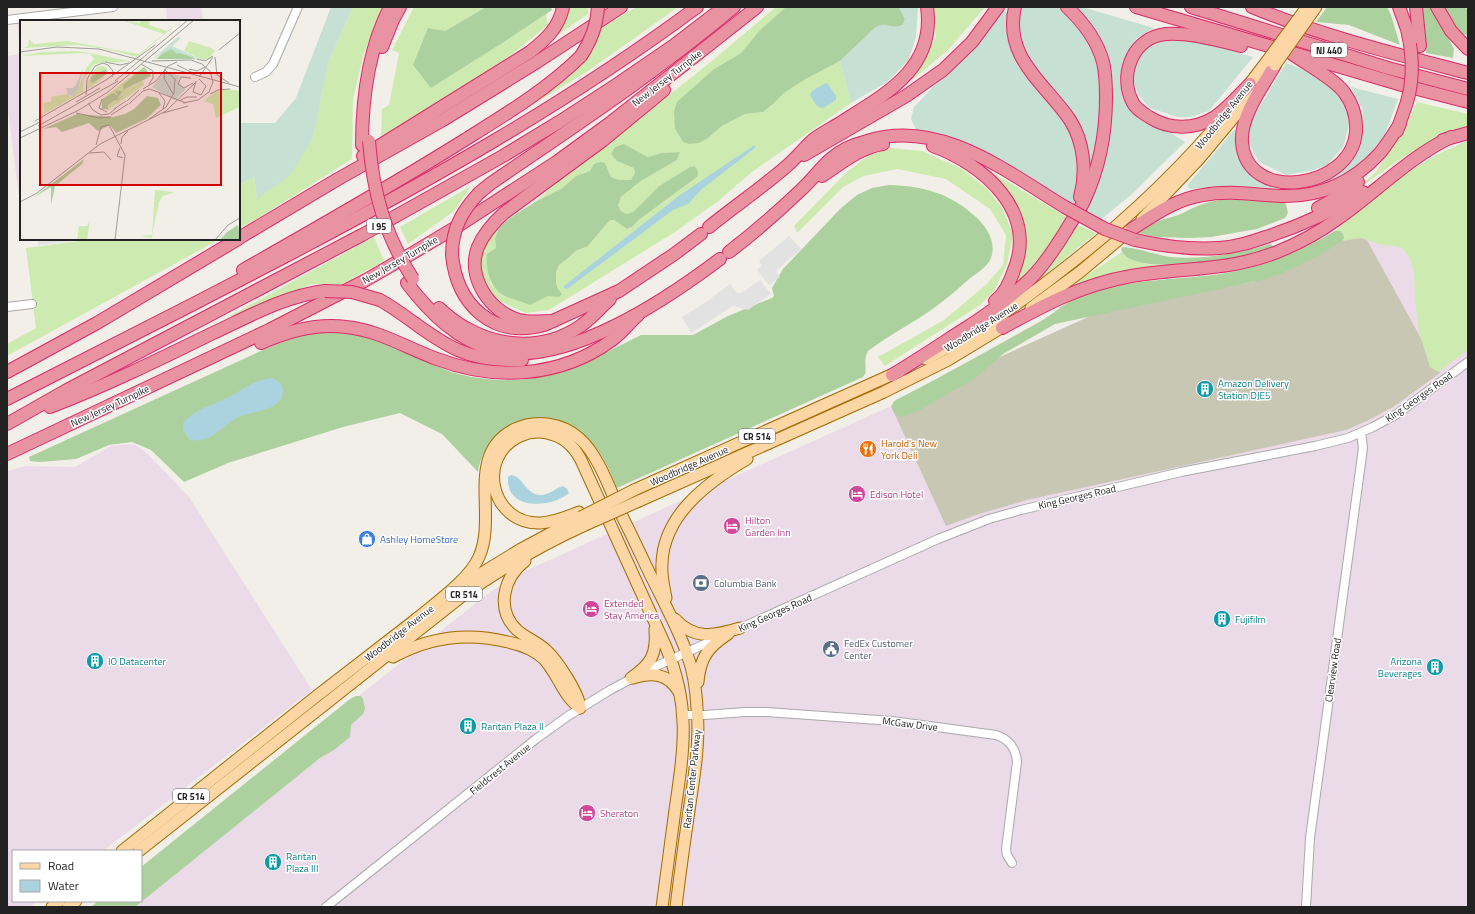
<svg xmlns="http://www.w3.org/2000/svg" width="1475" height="914" font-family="'Titillium Web',sans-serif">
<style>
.industrial{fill:#ebdbe8}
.construction{fill:#c7c7b4}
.grass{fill:#cdebb0}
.forest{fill:#add19e}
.wetland{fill:#c6e0d4}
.parking{fill:#e2e2e2}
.water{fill:#aad3df}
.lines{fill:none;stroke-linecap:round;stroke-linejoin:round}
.minor-casing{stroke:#a9a9a9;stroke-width:10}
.major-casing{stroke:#a06b00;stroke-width:13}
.highway-casing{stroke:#dc2a67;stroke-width:14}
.minor{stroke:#fff;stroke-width:8}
.major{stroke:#fcd6a4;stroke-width:11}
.highway{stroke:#e892a2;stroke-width:12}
.major-bridge-casing{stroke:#a06b00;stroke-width:13;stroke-linecap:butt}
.highway-bridge-casing{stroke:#dc2a67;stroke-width:14;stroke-linecap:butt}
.major-bridge{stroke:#fcd6a4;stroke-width:11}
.highway-bridge{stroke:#e892a2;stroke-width:12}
.labels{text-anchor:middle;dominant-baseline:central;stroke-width:3;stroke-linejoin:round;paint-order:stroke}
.shield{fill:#fff;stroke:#646464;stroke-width:1}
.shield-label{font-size:9px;font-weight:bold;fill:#222}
.street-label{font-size:10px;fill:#222;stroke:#fff}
.culture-label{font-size:10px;fill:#0d838f;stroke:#fff;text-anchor:start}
.food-label{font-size:10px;fill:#c56008;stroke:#fff;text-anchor:start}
.hotel-label{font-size:10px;fill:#b23c85;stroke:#fff;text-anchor:start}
.shop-label{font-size:10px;fill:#366cbe;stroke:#fff;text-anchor:start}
.service-label{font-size:10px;fill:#4e5e75;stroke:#fff;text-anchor:start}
.inset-road{fill:none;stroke:#9f9d99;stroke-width:1}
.view{fill:#d40000;fill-opacity:0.15;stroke:#d40000;stroke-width:2}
.inset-edge{fill:none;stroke:#222;stroke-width:2}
</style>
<rect width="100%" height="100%" fill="#f2efe9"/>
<!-- industrial -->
<g class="industrial">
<polygon points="166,7 201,7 203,21 167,21"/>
<polygon points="33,17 34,21 21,21 21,211 7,104 7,56 20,54 17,18"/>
<polygon points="1468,150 1468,907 92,907 141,901 141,868 490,592 525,571 1106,309 1254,282"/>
<polygon points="134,444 147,453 189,497 312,690 103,851 13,851 13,901 38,901 30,907 7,907 7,471 26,466 75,467 111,446"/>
</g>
<!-- construction -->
<polygon class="construction" points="1357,222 1440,373 1393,407 1369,420 1346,430 1027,500 979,514 946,526 891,406 1106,309 1254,282"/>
<!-- grass -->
<g class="grass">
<polygon points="353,7 383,7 364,53 353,99 352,159 260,217 239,229 239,185 254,176 257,199 313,138 328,63"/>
<polygon points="414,7 486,7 445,31 431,88 504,42 546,14 548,25 501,63 381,138 382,109 389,105 399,53 392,50"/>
<polygon points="568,7 588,7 588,14 555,37 565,22"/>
<polygon points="636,7 678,7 588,71 537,102 595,48 597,31"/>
<polygon points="776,7 786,7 759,31 741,53 714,69 675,129 683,142 708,138 722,126 745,114 763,112 773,104 784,93 804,80 840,61 851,103 752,172 717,202 675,232 549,310 526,313 497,300 485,285 480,262 487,240 499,228 495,238 496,248 487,261 491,284 504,296 516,299 558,289 556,283 556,272 559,265 567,259 577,250 587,247 610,220 614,220 627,229 632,227 640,219 697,177 694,166 690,167 659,186 633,212 627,215 621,211 618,206 621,197 641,181 677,160 680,152 661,153 648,157 624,144 634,168 635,173 631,180 619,180 611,177 605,163 590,171 576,176 561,189 535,202 566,175 627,129 713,60"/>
<polygon points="931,7 985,7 948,50 912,80 936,37"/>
<polygon points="1417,102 1468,114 1468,127 1452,130 1405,156 1359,188 1375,173 1402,133"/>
<path d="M1468 141V350L1438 372 1430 367 1419 332 1415 300 1414 272 1409 256 1403 249 1396 246 1382 245 1361 238 1342 241 1344 238 1340 231H1335C1375 198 1419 158 1468 141Z"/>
<polygon points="890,148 922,151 962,169 987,189 1003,209 1013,235 1007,264 994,291 980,305 885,366 878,357 944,320 987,284 1003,265 1006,235 990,209 946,179 897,169 864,176 843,187 797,233 794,226 847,172 868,156"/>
<polygon points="993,173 1067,217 1047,249 1013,288 1025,242 1019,211"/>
<polygon points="471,186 454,211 408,244 400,227"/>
<polygon points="1076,224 1096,233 1034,284"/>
<polygon points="374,237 384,261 340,285 312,284 226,318"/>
<polygon points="94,239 220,239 7,356 7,344 36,328 26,248"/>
<path d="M1122 252C1137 269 1168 265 1189 265L1117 274 1075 283Z"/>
</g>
<!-- forest -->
<g class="forest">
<polygon points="486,7 551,7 552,10 504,42 431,88 413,65 428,28 445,31"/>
<polygon points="786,7 899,7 905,19 903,25 897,27 876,27 840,61 804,80 784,93 773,104 763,112 745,114 722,126 708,138 699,143 689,144 683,142 675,129 674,111 677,102 714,69 741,53 759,31"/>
<polygon points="1327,7 1387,7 1391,15 1400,45 1349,25 1316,22"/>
<polygon points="1421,7 1432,7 1454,49 1453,58 1426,53 1425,37"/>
<polygon points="1443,7 1465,7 1468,11 1468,36 1459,32"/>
<path d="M624 144 648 157 661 153 680 152 677 160 641 181 621 197 618 206 621 211 626 214 633 212 659 186 690 167 694 166C698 170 699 172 697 177L640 219 632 227 627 229 614 220H610L587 247 577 250 567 259 559 265 556 272V283L558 289 562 294 559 297 548 296 530 305C524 302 508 298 503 295 489 286 486 270 487 254L496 248 495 238 499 228 510 218 535 202 561 189 576 176 590 171 594 164 600 162 605 163 611 177 619 180H631L635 173 634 168 617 161 611 154 615 147Z"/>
<path d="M889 185C923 186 950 193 976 217 987 227 998 244 990 260 986 268 975 274 968 280 959 288 951 295 942 302 919 320 892 333 868 351 862 361 869 371 863 377L617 488C610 471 603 454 590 441 552 403 487 416 478 472L442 434 400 413 343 427 228 463 184 482 151 450 132 442 109 445 76 459 40 462 30 461 29 457 276 344 304 334 331 332 357 335 382 343 451 372 471 377 496 380H521L548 375 597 357 641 335H693L728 316 772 298 774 296 772 288 783 269 841 208 857 195 872 188Z"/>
<path d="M1233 199 1283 202 1286 204 1288 213 1285 218 1257 229 1211 237 1190 238 1155 237 1138 233C1144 229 1150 225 1157 222 1165 218 1175 217 1183 213 1203 203 1210 200 1233 199Z"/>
<path d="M1335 231H1340L1343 234 1344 238 1342 241 1318 256 1280 274 1262 280 1055 324 1003 354 974 379 920 410 901 417C894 415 889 408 894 401 944 376 992 348 1041 321 1050 316 1059 308 1068 302 1076 297 1085 294 1093 292 1130 280 1167 280 1204 276 1251 271 1295 255 1335 231Z"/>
<path d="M1271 244 1272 245V248C1258 252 1244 257 1230 260 1211 263 1127 274 1121 249L1123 247C1139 248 1155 255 1171 257 1205 260 1239 253 1271 244Z"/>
<polygon points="356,696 361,696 363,699 365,709 363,714 351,725 350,737 334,750 320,758 135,907 91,907 98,901 141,901 141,867 350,699"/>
</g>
<!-- wetland -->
<g class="wetland">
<polygon points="331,7 353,7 328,63 313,138 290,175 257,199 254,176 239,185 239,123 275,123 296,98"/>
<path d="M899 7H918L916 37 908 61 887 82 851 103 840 61 876 27C887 21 891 30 903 25L905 19Z"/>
<polygon points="1015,7 1082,7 1154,28 1136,39 1124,59 1120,82 1124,98 1130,111 1146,124 1171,133 1185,142 1131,195 1099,221 971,144 916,130 911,119 914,107 1003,13"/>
<polygon points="1192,39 1253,57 1209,111 1190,117 1177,117 1150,108 1139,96 1133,79 1134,65 1142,51 1163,41"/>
<polygon points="1286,63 1318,75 1340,92 1350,107 1348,129 1343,147 1327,165 1310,171 1286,175 1259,162 1249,143 1249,125"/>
<polygon points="1351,87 1398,99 1383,140 1358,165 1326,185 1297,189 1234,186 1216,186 1192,189 1188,188 1188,185 1190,182 1235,129 1238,156 1251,172 1319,181 1362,134 1363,110"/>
</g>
<!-- parking -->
<g class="parking">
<polygon points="789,236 801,249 776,271 780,277 769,285 757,270 762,266 759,261"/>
<polygon points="32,239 89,239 39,245 38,240 32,240"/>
<polygon points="760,280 771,294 748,310 733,306 691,333 682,317 706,302 730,284 736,292 739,293 743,292"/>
</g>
<!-- water -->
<g class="water">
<path d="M826 83 828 84 836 96V100L823 108C817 108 812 100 810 94L812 91Z"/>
<polygon points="753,146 755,146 755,148 702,189 688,204 673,210 567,289 564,288 564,286 680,195"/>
<path d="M271 378C277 380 283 383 283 390 283 412 251 411 238 417 220 427 213 443 190 440L183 430V423C197 408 211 406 229 397 245 389 251 381 271 378Z"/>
<path d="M511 475C523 476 526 496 542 495 550 494 556 488 563 486L567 489 569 493C550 509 505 510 508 477Z"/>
</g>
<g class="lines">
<defs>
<g id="minor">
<polyline points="7,20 113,7"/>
<polyline points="255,77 266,72 273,64 298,7"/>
<polyline points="7,307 32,304"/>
<polyline points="736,630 938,539 989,519 1021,510 1181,472 1315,446 1348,438 1373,427 1397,414 1468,362"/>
<path d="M683 715H705L745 712H767L892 721 996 735C1009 739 1016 749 1017 762L1006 849 1007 855 1012 863"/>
<polyline points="326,907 536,739 568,716 610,690 650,669 718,638"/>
<polyline points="1306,907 1310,838 1363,448 1361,433"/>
</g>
<g id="major">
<polyline points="1311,14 1316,7"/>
<polyline points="1245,90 1267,61"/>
<polyline points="1142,219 1199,159 1254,93"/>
<polyline points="1031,308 1080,272 1129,231"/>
<path d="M926 359C976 334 1022 302 1066 267 1127 220 1183 167 1232 107"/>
<polyline points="634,490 900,371"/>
<polyline points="639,501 884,392 948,360 1009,323"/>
<path d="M579 512C567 517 554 522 541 523 491 525 475 457 520 436 529 432 538 431 547 433 563 436 574 446 581 460L666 647C691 707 684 748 675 810 671 842 666 875 662 907"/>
<path d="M525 561C504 577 495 609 517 630 526 638 538 642 547 651 557 660 580 695 580 708"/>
<polyline points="464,584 521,549 577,519"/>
<path d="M666 598C664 587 661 576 662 564 663 515 708 482 747 459"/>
<path d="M675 619C694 640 714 636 740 628"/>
<path d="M414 621C434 604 469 580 479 557 498 515 464 454 515 429 536 419 562 423 579 438 601 457 612 497 625 522 637 546 648 571 660 594 670 615 681 635 688 657 694 673 696 691 697 708 700 740 695 772 690 804 685 838 680 873 676 907"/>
<path d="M393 657C429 637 468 632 508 642 522 645 534 649 544 659 558 674 563 696 580 708"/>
<path d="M631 678C651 664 657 655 655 629"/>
<path d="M633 678C652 672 668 673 679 692"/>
<path d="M698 682C700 658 708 647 728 634"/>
<polyline points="122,851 318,695 419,617"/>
<path d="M139 851 461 597C500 569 541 545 585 525"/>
<polyline points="52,907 59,901"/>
<polyline points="68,907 76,901"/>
</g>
<g id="highway">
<path d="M1015 7C1003 58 1046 84 1070 120 1084 142 1087 172 1080 197"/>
<polyline points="1136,7 1402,85 1468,102"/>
<polyline points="1191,7 1388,68 1468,89"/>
<path d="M1252 7C1322 36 1396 54 1468 73"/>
<polyline points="1399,7 1407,29 1410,44"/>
<polyline points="1416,7 1420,46"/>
<polyline points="1437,7 1451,31 1468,49"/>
<path d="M1241 46C1221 41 1181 30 1160 35 1131 42 1119 77 1133 103 1136 109 1143 113 1149 117 1170 130 1194 130 1215 117 1228 108 1239 95 1250 84"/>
<polyline points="382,47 393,20 400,7"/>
<path d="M1275 65C1263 86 1240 117 1242 142 1246 204 1351 190 1356 132 1357 117 1353 104 1344 92 1333 78 1306 64 1291 53"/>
<polyline points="1397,131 1407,102"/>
<polyline points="1443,140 1468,133"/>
<path d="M362 145C362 98 368 50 390 7"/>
<path d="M933 146C983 164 1038 211 1014 270 1010 282 1005 294 995 301"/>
<polyline points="804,155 906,96 943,70 972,42 998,7"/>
<path d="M363 156 530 52C545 40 559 28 563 7"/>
<path d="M822 176C840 164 861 147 883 144"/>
<path d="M479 193 490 184C573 127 657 72 734 7"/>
<polyline points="1318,208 1329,202 1358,182"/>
<path d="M709 227C735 206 763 187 788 165 797 157 805 147 814 139 822 133 832 128 840 123 884 95 936 69 927 7"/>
<path d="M1132 229C1154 215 1176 199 1203 195 1230 190 1255 195 1282 196 1320 197 1353 182 1379 154 1387 145 1393 134 1400 124"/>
<polyline points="239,238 338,179 443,120 537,62 621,7"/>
<path d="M1135 240C1162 246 1191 250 1219 248 1236 247 1251 242 1266 237 1300 226 1333 211 1363 192"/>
<path d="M729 252C755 232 779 211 802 189 813 179 821 167 832 158 842 149 855 144 867 141 940 118 1007 172 1065 207"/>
<path d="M452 255C457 305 493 339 544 325L619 291 673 255 701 234"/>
<path d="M243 270C317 228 391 186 463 141 503 116 548 89 581 56"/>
<path d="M407 283C430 313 457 340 494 350 564 369 667 299 720 259"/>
<path d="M380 300C407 315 430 338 458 350 478 359 500 361 522 360"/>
<path d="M439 308C447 315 456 323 466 328 501 348 544 350 579 327 590 320 600 308 610 299"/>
<path d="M553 321C542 321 530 323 519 320 490 312 466 277 478 247 484 233 493 223 504 213L602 141 664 90"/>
<path d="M1002 328C1046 304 1081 285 1131 276 1182 267 1227 272 1277 252 1297 244 1318 233 1336 220 1375 193 1408 158 1451 137"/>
<path d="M261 343C288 331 316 323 346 327 378 330 407 348 437 359 495 381 560 378 612 340 622 333 629 323 638 315"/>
<polyline points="7,372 97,323 238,239"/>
<path d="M892 375C917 360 941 344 966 328 989 313 1011 298 1031 278 1045 264 1056 247 1067 229 1072 220 1079 211 1084 201 1099 169 1106 133 1106 98 1106 86 1106 74 1103 62 1097 40 1083 22 1067 7"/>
<path d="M7 399C100 352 192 305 284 257 427 182 568 103 697 7"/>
<path d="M50 407C105 386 158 360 211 334 248 317 284 296 325 291"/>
<polyline points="7,424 67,390 362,235 503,156 559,122 616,85 673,46 724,7"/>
<polyline points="7,454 269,330 366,280 411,254 458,226 558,161 610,123 757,7"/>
</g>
</defs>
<!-- minor casing -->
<use href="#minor" class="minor-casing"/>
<!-- major casing -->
<use href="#major" class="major-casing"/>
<!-- highway casing -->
<use href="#highway" class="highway-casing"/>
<!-- minor -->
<use href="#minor" class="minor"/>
<!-- major -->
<use href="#major" class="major"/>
<!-- highway -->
<use href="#highway" class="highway"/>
<defs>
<g id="major-bridge">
<polyline points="1267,61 1304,11"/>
<polyline points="1275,65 1311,14"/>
<polyline points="581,517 634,490"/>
<polyline points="585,525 639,501"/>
</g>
<g id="highway-bridge">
<path d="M581 56C591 41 597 25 598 7"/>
<path d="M1407 102C1413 82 1413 64 1410 44"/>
<path d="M369 141C373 193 385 235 413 279"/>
<polyline points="1065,207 1105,229 1135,240"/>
<path d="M452 255C452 229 462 211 479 193"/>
<polyline points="325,291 352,292 380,300"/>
</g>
</defs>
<!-- major-bridge casing -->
<use href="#major-bridge" class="major-bridge-casing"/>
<!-- highway-bridge casing -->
<use href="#highway-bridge" class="highway-bridge-casing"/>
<!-- major-bridge -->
<use href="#major-bridge" class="major-bridge"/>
<!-- highway-bridge -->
<use href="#highway-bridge" class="highway-bridge"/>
</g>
<!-- icons -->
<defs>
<symbol id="building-disc" viewBox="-11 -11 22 22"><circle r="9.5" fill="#0f9aa8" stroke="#fff"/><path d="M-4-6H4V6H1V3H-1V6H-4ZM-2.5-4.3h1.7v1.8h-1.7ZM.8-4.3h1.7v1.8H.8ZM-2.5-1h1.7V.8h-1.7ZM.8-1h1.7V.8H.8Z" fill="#fff"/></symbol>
<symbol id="restaurant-disc" viewBox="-11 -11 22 22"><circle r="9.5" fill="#e8710a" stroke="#fff"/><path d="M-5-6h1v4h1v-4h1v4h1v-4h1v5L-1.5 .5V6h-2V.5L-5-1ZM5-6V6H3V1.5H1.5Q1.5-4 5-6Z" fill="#fff"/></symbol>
<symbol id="hotel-disc" viewBox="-11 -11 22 22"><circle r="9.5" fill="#d1479c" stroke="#fff"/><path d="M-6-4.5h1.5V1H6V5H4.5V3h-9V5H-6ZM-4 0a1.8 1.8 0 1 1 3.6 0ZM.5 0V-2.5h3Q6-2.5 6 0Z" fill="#fff"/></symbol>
<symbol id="shop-disc" viewBox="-11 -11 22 22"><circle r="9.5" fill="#3f7fe0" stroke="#fff"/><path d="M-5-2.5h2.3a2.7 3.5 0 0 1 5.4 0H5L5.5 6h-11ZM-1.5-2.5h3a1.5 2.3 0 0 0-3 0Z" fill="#fff"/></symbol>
<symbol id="bank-disc" viewBox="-11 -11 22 22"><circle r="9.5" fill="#5c6f8a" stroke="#fff"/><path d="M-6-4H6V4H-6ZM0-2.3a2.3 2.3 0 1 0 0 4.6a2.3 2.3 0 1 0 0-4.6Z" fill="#fff"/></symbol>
<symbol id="civic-disc" viewBox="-11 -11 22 22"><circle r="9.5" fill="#5c6f8a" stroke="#fff"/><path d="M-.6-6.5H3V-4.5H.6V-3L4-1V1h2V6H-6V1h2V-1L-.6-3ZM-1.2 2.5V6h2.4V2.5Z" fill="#fff"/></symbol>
</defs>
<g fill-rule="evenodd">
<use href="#building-disc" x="1195" y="379" width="20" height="20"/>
<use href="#restaurant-disc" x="858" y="439" width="20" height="20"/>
<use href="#hotel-disc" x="847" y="484" width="20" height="20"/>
<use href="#hotel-disc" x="722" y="516" width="20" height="20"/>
<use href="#shop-disc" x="357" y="529" width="20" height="20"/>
<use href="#bank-disc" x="691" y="573" width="20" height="20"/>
<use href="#hotel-disc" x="581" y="599" width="20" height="20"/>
<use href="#building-disc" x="1212" y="609" width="20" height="20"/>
<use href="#civic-disc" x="821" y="639" width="20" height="20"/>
<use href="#building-disc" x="85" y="651" width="20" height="20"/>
<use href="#building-disc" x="1425" y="657" width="20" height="20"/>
<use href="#building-disc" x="458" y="716" width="20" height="20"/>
<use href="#hotel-disc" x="577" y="803" width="20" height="20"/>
<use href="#building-disc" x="263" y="852" width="20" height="20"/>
</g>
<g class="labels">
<!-- shield labels -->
<g class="shield">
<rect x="1311" y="43" width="36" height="14" rx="3"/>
<rect x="367" y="219" width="24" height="14" rx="3"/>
<rect x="739" y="429" width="36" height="14" rx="3"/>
<rect x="446" y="587" width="36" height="14" rx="3"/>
<rect x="173" y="789" width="36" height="14" rx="3"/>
</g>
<g class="shield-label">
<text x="1329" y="50">NJ 440</text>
<text x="379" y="226">I 95</text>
<text x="757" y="436">CR 514</text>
<text x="464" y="594">CR 514</text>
<text x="191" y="796">CR 514</text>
</g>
<!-- street labels -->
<g class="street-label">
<text transform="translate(667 78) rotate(-38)">New Jersey Turnpike</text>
<text transform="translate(1224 115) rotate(-51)">Woodbridge Avenue</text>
<text transform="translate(400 260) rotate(-30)">New Jersey Turnpike</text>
<text transform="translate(981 327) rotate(-32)">Woodbridge Avenue</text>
<text transform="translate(1419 397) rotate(-35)">King Georges Road</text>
<text transform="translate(110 406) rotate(-25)">New Jersey Turnpike</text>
<text transform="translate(689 466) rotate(-24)">Woodbridge Avenue</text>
<text transform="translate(1077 497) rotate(-13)">King Georges Road</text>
<text transform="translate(775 613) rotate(-24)">King Georges Road</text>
<text transform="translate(399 633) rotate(-38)">Woodbridge Avenue</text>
<text transform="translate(1333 670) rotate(-82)">Clearview Road</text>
<text transform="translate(910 724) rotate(7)">McGaw Drive</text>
<text transform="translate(500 769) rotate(-39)">Fieldcrest Avenue</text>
<text transform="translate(692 779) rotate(-84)">Raritan Center Parkway</text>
</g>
<!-- culture labels -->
<g class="culture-label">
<text x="1218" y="383">Amazon Delivery<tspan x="1218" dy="12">Station DJE5</tspan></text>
<text x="1235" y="619">Fujifilm</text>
<text x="108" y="661">IO Datacenter</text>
<text x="1422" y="661" text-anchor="end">Arizona<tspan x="1422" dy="12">Beverages</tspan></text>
<text x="481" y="726">Raritan Plaza II</text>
<text x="286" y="856">Raritan<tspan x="286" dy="12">Plaza III</tspan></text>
</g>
<!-- food labels -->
<g class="food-label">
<text x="881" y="443">Harold's New<tspan x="881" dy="12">York Deli</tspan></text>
</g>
<!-- hotel labels -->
<g class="hotel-label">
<text x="870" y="494">Edison Hotel</text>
<text x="745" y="520">Hilton<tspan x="745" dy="12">Garden Inn</tspan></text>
<text x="604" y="603">Extended<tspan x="604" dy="12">Stay America</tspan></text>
<text x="600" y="813">Sheraton</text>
</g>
<!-- shop labels -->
<g class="shop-label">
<text x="380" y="539">Ashley HomeStore</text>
</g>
<!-- service labels -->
<g class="service-label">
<text x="714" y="583">Columbia Bank</text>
<text x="844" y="643">FedEx Customer<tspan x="844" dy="12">Center</tspan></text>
</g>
</g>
<!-- overview -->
<g transform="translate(20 20)">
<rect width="220" height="220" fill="#f2efe9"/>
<path d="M101 0 120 3 121 0H130L129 5 147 11 162 0 117 37 87 29 58 25 3 28 8 26 9 19 14 24 47 21 119 34 144 14ZM169 21 191 28 195 31 189 38 183 40 164 31ZM58 31 110 41 74 44 64 59 63 72 0 107 24 93 23 83 31 82V77L47 74 51 77 58 70 66 48 74 39 70 34 62 33 1 36 22 32ZM83 46 87 48 88 53 86 49 74 57 73 63 87 56 66 70 69 59 77 47ZM124 46 103 68 113 66 123 60 124 65 87 91 80 82 89 89 88 85 95 80 97 81 105 73 97 79 103 71 85 77ZM207 69 220 71V87L196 98 193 84 184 81 195 72ZM135 170 155 172 143 176 139 182 131 220V218L121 216 132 215ZM70 201 67 220H57L59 206H67Z" fill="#cdebb0"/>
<path d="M148 29H151L177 39H136ZM124 47 131 56 103 70V65ZM86 49 87 54 73 63 70 61 72 56ZM95 71H103L97 79 105 74 97 81 95 80 88 85V89H82V79L93 73 97 75ZM127 76 138 78 141 85 126 99 96 113 90 105 78 111 69 103 42 112 36 107 23 109 57 94 93 97 105 94 114 89ZM64 139 62 144 35 166 31 185V167L13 178ZM218 205 220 220H200L207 212Z" fill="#add19e"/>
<path d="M158 17 161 18 152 26 182 40 159 33 157 34 151 29 133 39ZM64 46 58 70 51 77V75L48 76 46 68H53L56 65ZM149 53 161 56 158 60 165 70 155 80 132 67 143 54Z" fill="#c6e0d4"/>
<path class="inset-road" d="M199 30 220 13M0 32 37 27 79 29 220 67M195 37 197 55 209 63M177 39 185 41 193 36M132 41 171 40 182 44 190 51 193 62 189 72 178 80 163 83M85 42 100 45 109 43M121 44 133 51V58L129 64M157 45 173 53M169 49 177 51 185 47M145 50 144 58 153 74M179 57 193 37M171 58 161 57 158 64 164 68 173 63M95 61 168 0M176 61 173 72 181 75 186 66 179 59M123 69 136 61 148 46 157 42M139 73 145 81 143 89M190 74 198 70 210 69M66 75 67 59 75 46 83 43 88 45 93 51 92 57M82 79 79 88 87 92M107 81 119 70M159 81 167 77H177M56 82 80 68M68 83 73 90 81 95 89 94 96 88M109 84 123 71 130 69 166 83M94 89 106 81M56 93 79 98 91 97M143 93 168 86M91 95 108 84M129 99 146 87 154 73 155 59 144 49M15 101 86 60 135 25M18 106 98 61M0 112 20 102M0 118 59 90 88 72 174 0M101 124 102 117 108 111M76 125 81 107 89 105 105 135 95 220M100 128 97 136 103 138M69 133 84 132 91 140M0 182 17 173 80 124 146 91 175 63M195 220 208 205 220 198"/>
<path class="view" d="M20 53H201V165H20Z"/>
<rect width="220" height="220" class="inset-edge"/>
</g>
<!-- border -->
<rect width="1475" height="914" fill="none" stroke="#222222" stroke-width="16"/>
<!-- legend -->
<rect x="12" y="850" width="130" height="52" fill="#ffffff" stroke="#a7a7a7"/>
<rect x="20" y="863" width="20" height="6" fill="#fcd6a4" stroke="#a7a7a7"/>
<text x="48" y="870" font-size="12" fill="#222222">Road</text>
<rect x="20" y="880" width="20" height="12" fill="#aad3df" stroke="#a7a7a7"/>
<text x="48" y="890" font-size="12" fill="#222222">Water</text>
</svg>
